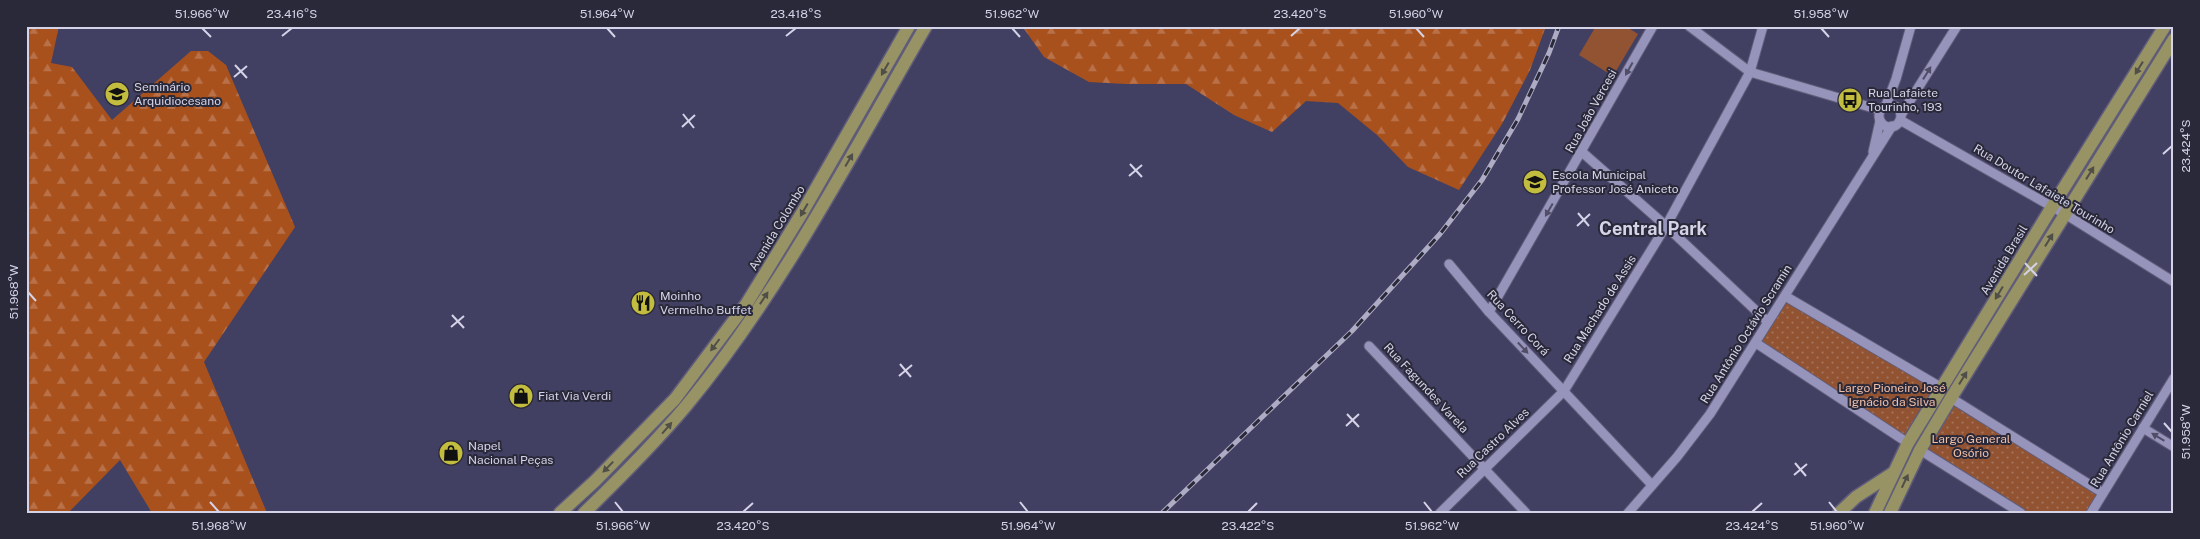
<svg xmlns="http://www.w3.org/2000/svg" width="2200" height="539" font-family="'Public Sans',sans-serif">
<style>
.green{fill:#925332}
.forest{fill:url(#forest-firs)}
.park{fill:url(#park-dots)}
.lines{fill:none;stroke-linecap:round;stroke-linejoin:round}
.minor-casing{stroke:#605d7a;stroke-width:11}
.major-casing{stroke:#605d7a;stroke-width:15}
.minor{stroke:#9794bc;stroke-width:9}
.major{stroke:#979364;stroke-width:12}
.rail-casing{stroke:#adacc4;stroke-width:5}
.rail{stroke:#2a2939;stroke-width:3;stroke-dasharray:9;stroke-linecap:butt}
.oneway{fill:#504e48}
.oneway2{fill:#504e67}
.ticks{fill:none;stroke:#d4d3e8;stroke-width:2}
.labels{text-anchor:middle;dominant-baseline:central;stroke-width:4;stroke-linejoin:round;paint-order:stroke}
.poi-label{font-size:12px;fill:#d4d3e8;stroke:#2a2939;text-anchor:start}
.street-label{font-size:12px;fill:#d4d3e8;stroke:#2a2939}
.park-label{font-size:12px;fill:#f0bfa8;stroke:#2a2939}
.district-label{font-size:18px;font-weight:bold;fill:#d4d3e8;stroke:#2a2939}
.neatline{fill:none;stroke:#d4d3e8;stroke-width:2}
.ticks-label{font-size:12px;text-anchor:middle;fill:#d4d3e8}
</style>
<defs>
<pattern id="forest-firs" width="22" height="20" patternUnits="userSpaceOnUse" patternTransform="scale(1.25)"><rect width="22" height="20" fill="#a9511d"/><path d="M5 1l3.5 6h-7zM16 11l3.5 6h-7z" fill="#b87149"/></pattern>
<pattern id="park-dots" width="8" height="8" patternUnits="userSpaceOnUse" patternTransform="scale(1.25)"><rect width="8" height="8" fill="#925332"/><path d="M2 2h.1M6 6h.1" fill="none" stroke="#a5735a" stroke-width="1.8" stroke-linecap="round"/></pattern>
</defs>
<rect width="100%" height="100%" fill="#424062"/>
<!-- green -->
<polygon class="green" points="1596,26 1625,26 1638,34 1613,76 1579,55"/>
<!-- forest -->
<g class="forest">
<polygon points="26,26 59,26 51,63 72,67 112,120 191,51 208,51 226,65 295,227 204,362 267,513 152,513 120,460 68,513 26,513"/>
<polygon points="1022,26 1546,26 1530,70 1502,124 1459,190 1408,167 1377,135 1338,103 1306,101 1272,132 1234,115 1186,84 1126,84 1089,82 1044,57"/>
</g>
<!-- park -->
<g class="park">
<polygon points="1785,296 1942,388 1908,443 1756,343"/>
<polygon points="1951,398 2103,493 2091,513 2021,513 1920,450"/>
</g>
<g class="lines">
<defs>
<g id="minor">
<polyline points="1689,26 1750,72 1880,110"/>
<polyline points="1886,105 1896,79 1911,26"/>
<circle cx="1890" cy="116" r="11"/>
<polyline points="1901,115 1957,26"/>
<polyline points="1900,120 2065,214 2174,282"/>
<polyline points="1582,152 1666,226 1768,322"/>
<polyline points="1873,152 1880,121"/>
<polyline points="1449,264 1489,312 1652,485"/>
<polyline points="1785,296 1942,388"/>
<polyline points="1489,312 1653,26"/>
<polyline points="1756,343 1908,443"/>
<polyline points="1369,346 1526,513"/>
<polyline points="1951,398 2103,493"/>
<polyline points="2143,428 2174,447"/>
<polyline points="1920,450 2021,513"/>
<polyline points="1440,513 1564,391 1666,226 1750,72 1763,26"/>
<polyline points="1628,513 1677,457 1710,414 1892,126"/>
<polyline points="2091,513 2174,378"/>
</g>
<g id="major">
<polyline points="560,513 595,481 675,399 747,303 802,213 909,26"/>
<path d="M584 513C619 479 654 444 686 406 781 291 851 155 926 26"/>
<polyline points="1839,513 1856,497 1893,473"/>
<polyline points="1875,513 1908,443 2052,207 2165,26"/>
<polyline points="1890,513 1920,450 1951,398 2174,39"/>
</g>
</defs>
<!-- minor casing -->
<use href="#minor" class="minor-casing"/>
<!-- major casing -->
<use href="#major" class="major-casing"/>
<!-- minor -->
<use href="#minor" class="minor"/>
<!-- major -->
<use href="#major" class="major"/>
<defs>
<polyline id="rail" points="1162,513 1352,331 1440,234 1482,180 1518,119 1549,53 1559,26"/>
</defs>
<!-- rail casing -->
<use href="#rail" class="rail-casing"/>
<!-- rail -->
<use href="#rail" class="rail"/>
</g>
<!-- one-way arrows -->
<defs><path id="oneway-solid" d="M-6-.8H1V-3.2L6.5 0L1 3.2V.8H-6Z" transform="scale(1.25)"/></defs>
<g class="oneway">
<use href="#oneway-solid" transform="translate(2139 68) rotate(122)"/>
<use href="#oneway-solid" transform="translate(885 69) rotate(120)"/>
<use href="#oneway-solid" transform="translate(849 160) rotate(-60)"/>
<use href="#oneway-solid" transform="translate(2090 173) rotate(-58)"/>
<use href="#oneway-solid" transform="translate(804 210) rotate(120)"/>
<use href="#oneway-solid" transform="translate(2049 240) rotate(-58)"/>
<use href="#oneway-solid" transform="translate(1999 293) rotate(121)"/>
<use href="#oneway-solid" transform="translate(764 298) rotate(-57)"/>
<use href="#oneway-solid" transform="translate(715 345) rotate(127)"/>
<use href="#oneway-solid" transform="translate(1963 378) rotate(-58)"/>
<use href="#oneway-solid" transform="translate(667 428) rotate(-49)"/>
<use href="#oneway-solid" transform="translate(608 467) rotate(134)"/>
<use href="#oneway-solid" transform="translate(1905 481) rotate(-65)"/>
</g>
<g class="oneway2">
<use href="#oneway-solid" transform="translate(1629 69) rotate(119)"/>
<use href="#oneway-solid" transform="translate(1927 73) rotate(-58)"/>
<use href="#oneway-solid" transform="translate(1549 210) rotate(120)"/>
<use href="#oneway-solid" transform="translate(1523 348) rotate(47)"/>
<use href="#oneway-solid" transform="translate(2158 437) rotate(-149)"/>
</g>
<!-- ticks -->
<path class="ticks" d="M202 28 211 37M607 28 615 37M1012 28 1020 37M1416 28 1424 37M1821 28 1829 37M282 36 292 28M786 36 796 28M1291 36 1300 28M235 65 247 78M234 77 247 66M683 114 694 128M682 127 695 115M2163 154 2172 146M1130 164 1142 177M1129 176 1142 165M1578 213 1589 226M1577 226 1590 214M2025 263 2037 276M2024 275 2037 263M28 292 36 301M452 315 464 328M451 327 464 316M900 364 911 377M899 376 912 365M1347 414 1359 427M2164 423 2172 432M1346 426 1359 414M1795 463 1806 476M1794 475 1807 464M210 502 219 512M615 502 623 512M1020 502 1028 512M1424 502 1432 512M1829 502 1837 512M743 512 753 503M1248 512 1257 503M1752 512 1762 503"/>
<!-- icons -->
<defs>
<symbol id="university-disc" viewBox="-11 -11 22 22"><circle r="9.5" fill="#c2bd3f" stroke="#2a2939"/><path d="M0-5L7-2L0 1L-7-2ZM-4 1L0 2.5L4 1V4Q0 6-4 4Z" fill="#111"/></symbol>
<symbol id="bus-disc" viewBox="-11 -11 22 22"><circle r="9.5" fill="#c2bd3f" stroke="#2a2939"/><path d="M-5-6H5V4H4V6H2V4H-2V6H-4V4H-5ZM-3.5-4V0h7V-4ZM-3.5 1.2v1.5H-2V1.2ZM2 1.2v1.5H3.5V1.2Z" fill="#111"/></symbol>
<symbol id="school-disc" viewBox="-11 -11 22 22"><circle r="9.5" fill="#c2bd3f" stroke="#2a2939"/><path d="M0-5L7-2L0 1L-7-2ZM-4 1L0 2.5L4 1V4Q0 6-4 4Z" fill="#111"/></symbol>
<symbol id="restaurant-disc" viewBox="-11 -11 22 22"><circle r="9.5" fill="#c2bd3f" stroke="#2a2939"/><path d="M-5-6h1v4h1v-4h1v4h1v-4h1v5L-1.5 .5V6h-2V.5L-5-1ZM5-6V6H3V1.5H1.5Q1.5-4 5-6Z" fill="#111"/></symbol>
<symbol id="shop-disc" viewBox="-11 -11 22 22"><circle r="9.5" fill="#c2bd3f" stroke="#2a2939"/><path d="M-5-2.5h2.3a2.7 3.5 0 0 1 5.4 0H5L5.5 6h-11ZM-1.5-2.5h3a1.5 2.3 0 0 0-3 0Z" fill="#111"/></symbol>
</defs>
<g fill-rule="evenodd">
<use href="#university-disc" x="103" y="80" width="28" height="28"/>
<use href="#bus-disc" x="1836" y="86" width="28" height="28"/>
<use href="#school-disc" x="1521" y="168" width="28" height="28"/>
<use href="#restaurant-disc" x="629" y="289" width="28" height="28"/>
<use href="#shop-disc" x="507" y="382" width="28" height="28"/>
<use href="#shop-disc" x="437" y="439" width="28" height="28"/>
</g>
<g class="labels">
<!-- poi labels -->
<g class="poi-label">
<text x="134" y="87">Seminário<tspan x="134" dy="14">Arquidiocesano</tspan></text>
<text x="1868" y="93">Rua Lafaiete<tspan x="1868" dy="14">Tourinho, 193</tspan></text>
<text x="1552" y="175">Escola Municipal<tspan x="1552" dy="14">Professor José Aniceto</tspan></text>
<text x="660" y="296">Moinho<tspan x="660" dy="14">Vermelho Buffet</tspan></text>
<text x="538" y="396">Fiat Via Verdi</text>
<text x="468" y="446">Napel<tspan x="468" dy="14">Nacional Peças</tspan></text>
</g>
<!-- street labels -->
<g class="street-label">
<text transform="translate(1591 111) rotate(-61)">Rua João Vercesi</text>
<text transform="translate(2044 189) rotate(31)">Rua Doutor Lafaiete Tourinho</text>
<text transform="translate(777 228) rotate(-59)">Avenida Colombo</text>
<text transform="translate(2004 260) rotate(-59)">Avenida Brasil</text>
<text transform="translate(1600 309) rotate(-58)">Rua Machado de Assis</text>
<text transform="translate(1518 323) rotate(47)">Rua Cerro Corá</text>
<text transform="translate(1746 334) rotate(-58)">Rua Antônio Octávio Scramin</text>
<text transform="translate(1426 388) rotate(47)">Rua Fagundes Varela</text>
<text transform="translate(2122 439) rotate(-59)">Rua Antônio Carniel</text>
<text transform="translate(1493 443) rotate(-44)">Rua Castro Alves</text>
</g>
<!-- park labels -->
<g class="park-label">
<text x="1892" y="388">Largo Pioneiro José<tspan x="1892" dy="14">Ignácio da Silva</tspan></text>
<text x="1971" y="439">Largo General<tspan x="1971" dy="14">Osório</tspan></text>
</g>
<!-- district labels -->
<g class="district-label">
<text x="1653" y="228">Central Park</text>
</g>
</g>
<!-- border -->
<rect width="2200" height="539" fill="none" stroke="#2a2939" stroke-width="55"/>
<rect x="28" y="28" width="2144" height="484" class="neatline"/>
<g class="ticks-label">
<text x="202" y="18">51.966°W</text>
<text x="292" y="18">23.416°S</text>
<text x="607" y="18">51.964°W</text>
<text x="796" y="18">23.418°S</text>
<text x="1012" y="18">51.962°W</text>
<text x="1300" y="18">23.420°S</text>
<text x="1416" y="18">51.960°W</text>
<text x="1821" y="18">51.958°W</text>
<text transform="translate(2186 146) rotate(-90)" y="4">23.424°S</text>
<text transform="translate(14 292) rotate(-90)" y="4">51.968°W</text>
<text transform="translate(2186 432) rotate(-90)" y="4">51.958°W</text>
<text x="219" y="530">51.968°W</text>
<text x="623" y="530">51.966°W</text>
<text x="743" y="530">23.420°S</text>
<text x="1028" y="530">51.964°W</text>
<text x="1248" y="530">23.422°S</text>
<text x="1432" y="530">51.962°W</text>
<text x="1752" y="530">23.424°S</text>
<text x="1837" y="530">51.960°W</text>
</g>
</svg>
